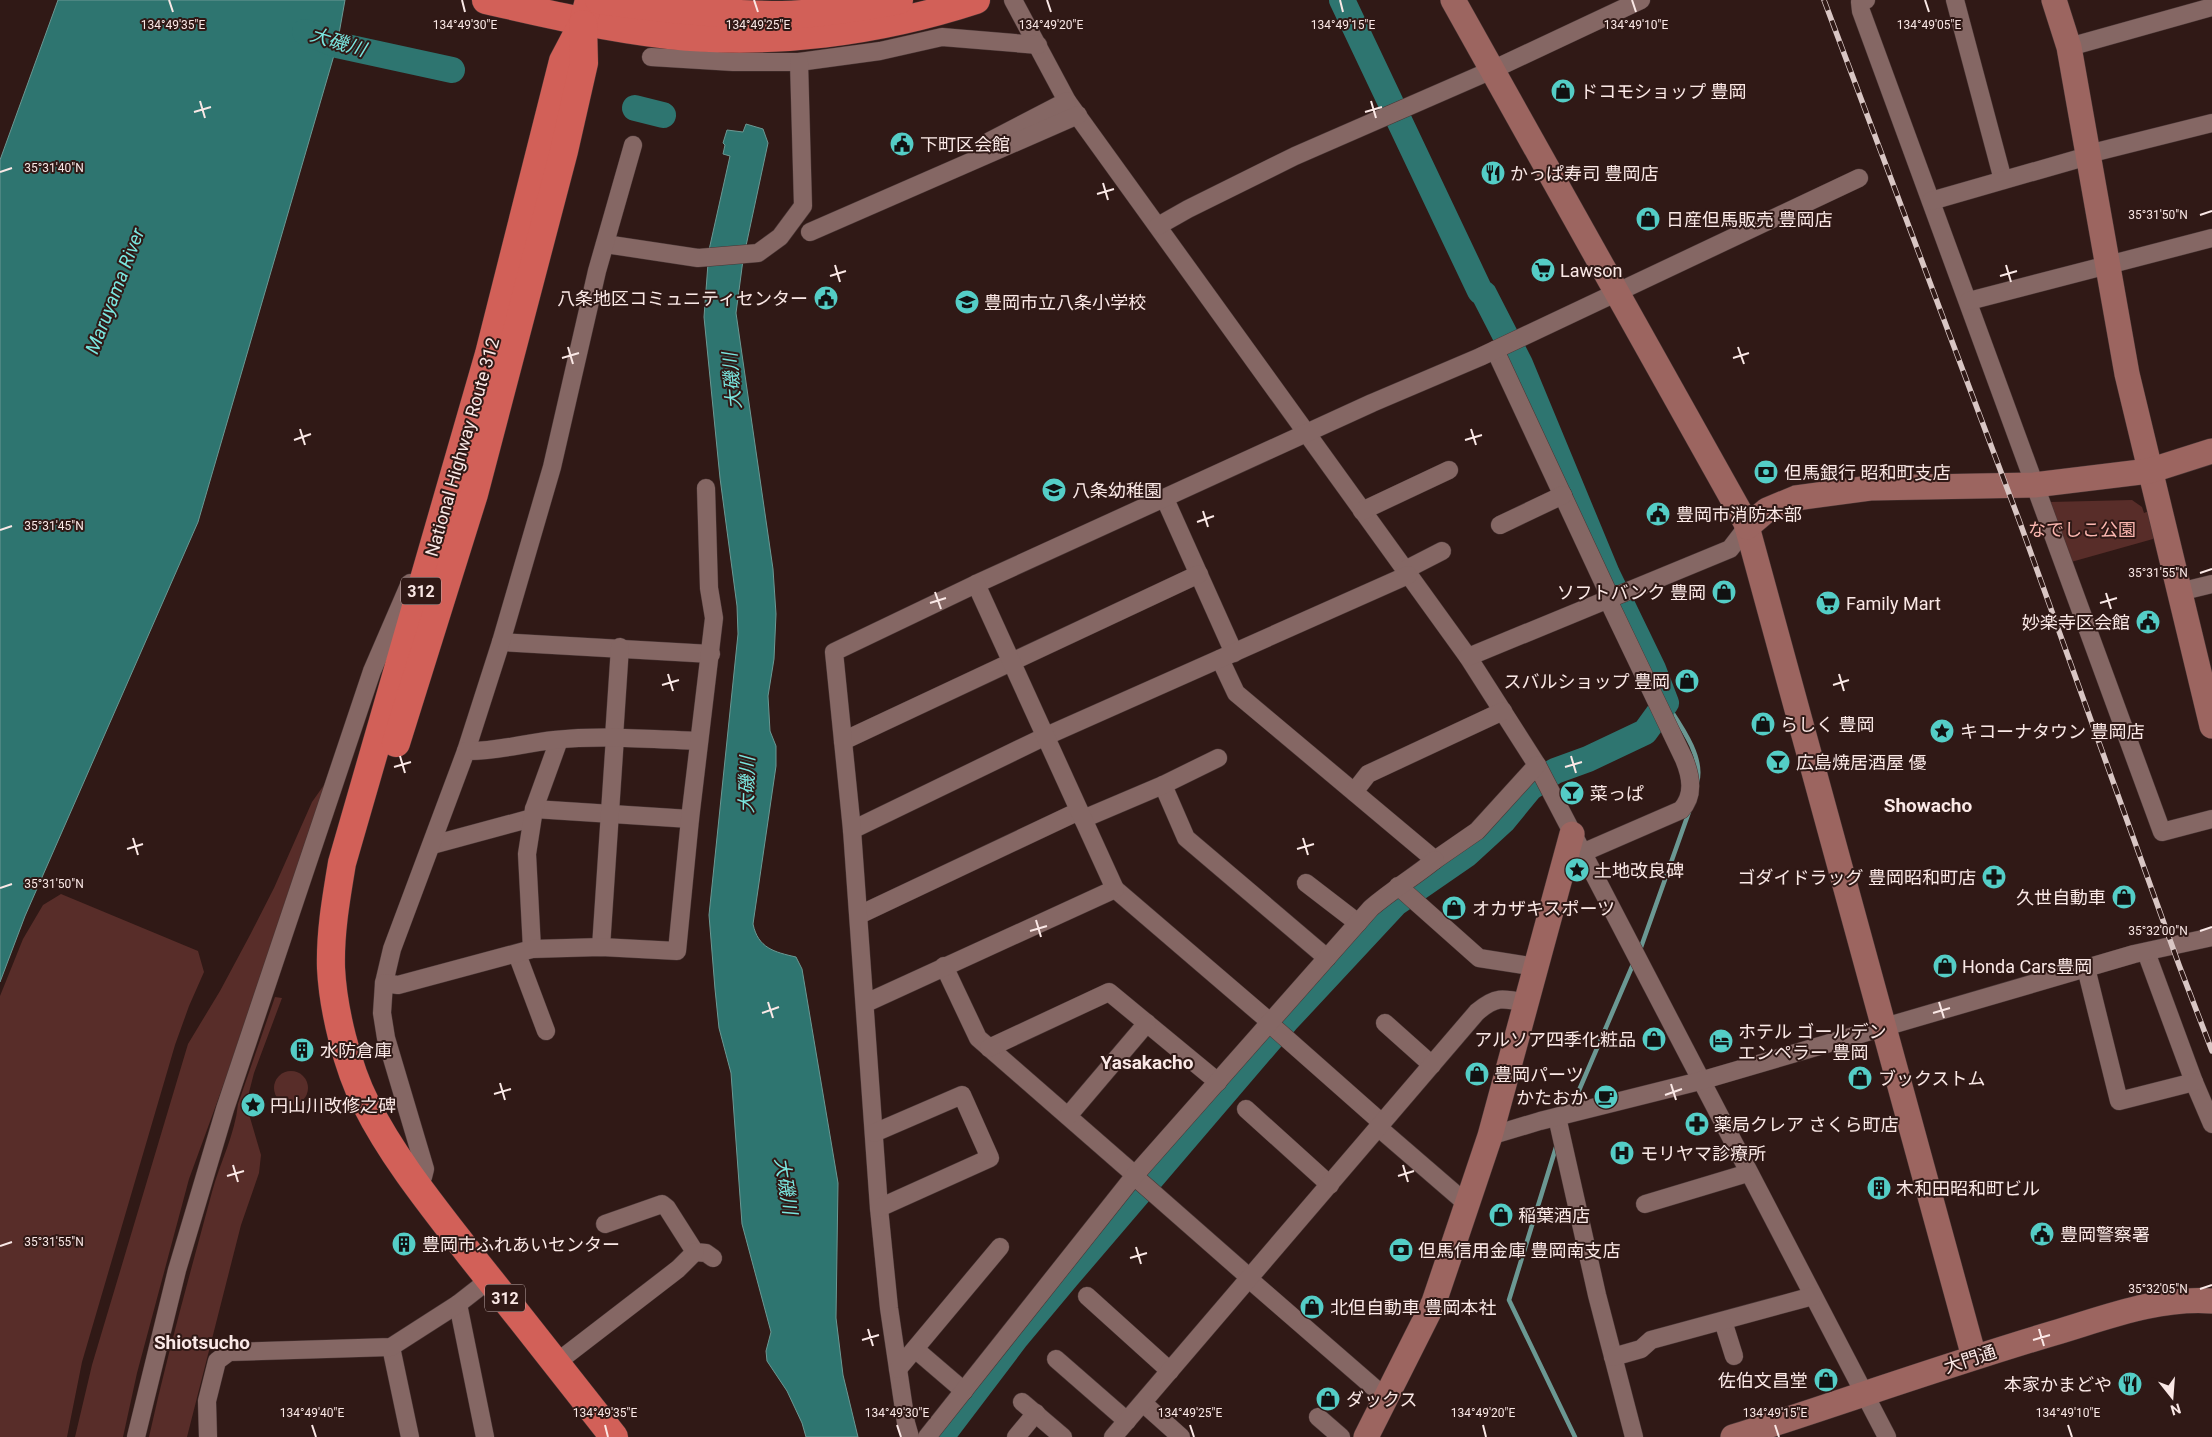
<svg xmlns="http://www.w3.org/2000/svg" width="2212" height="1437" font-family="Roboto,'Noto Sans JP',sans-serif">
<style>
.green{fill:#582d29}
.water{fill:#2e7570;stroke:#6b9893}
.lines{fill:none;stroke-linecap:round;stroke-linejoin:round}
.stream{stroke:#6b9893;stroke-width:4.5}
.river{stroke:#2e7570;stroke-width:26}
.street-casing{stroke:#493635;stroke-width:19}
.secondary-casing{stroke:#493635;stroke-width:26}
.highway-casing{stroke:#493635;stroke-width:29}
.street{stroke:#856764;stroke-width:18}
.secondary{stroke:#9c6560;stroke-width:25}
.highway{stroke:#d26058;stroke-width:28}
.rail-casing{stroke:#d9c6c4;stroke-width:5.5}
.rail{stroke:#301916;stroke-width:4;stroke-dasharray:11;stroke-linecap:butt}
.ticks{fill:none;stroke:#fae8e6;stroke-width:2}
.labels{text-anchor:middle;dominant-baseline:central;stroke-width:4;stroke-linejoin:round;paint-order:stroke}
.shield{fill:#301916;stroke:#bdaaa8;stroke-width:1}
.shield-label{font-size:16px;font-weight:bold;fill:#fae8e6}
.poi-label{font-size:18px;fill:#fae8e6;stroke:#301916;text-anchor:start}
.street-label{font-size:18px;fill:#fae8e6;stroke:#301916}
.park-label{font-size:18px;fill:#fcb7b0;stroke:#301916}
.water-label{font-size:19px;font-style:italic;fill:#7ae6df;stroke:#301916}
.neighbourhood-label{font-size:19px;font-weight:bold;fill:#fae8e6;stroke:#301916}
.ticks-label{font-size:12px;text-anchor:middle;fill:#fae8e6;stroke:#301916;stroke-width:4;stroke-linejoin:round;paint-order:stroke}
</style>
<rect width="100%" height="100%" fill="#301916"/>
<!-- green -->
<g class="green">
<polygon points="2132,500 2142,507 2144,513 2149,511 2155,534 2153,539 2064,564 2050,502"/>
<polygon points="324,785 325,791 234,1056 189,1179 137,1373 123,1437 75,1437 92,1365 188,1044 220,991 250,935 274,888 312,802"/>
<polygon points="61,894 198,951 204,972 189,1006 175,1045 82,1362 67,1437 0,1437 0,996 23,939 43,905"/>
<path d="M275 997 282 998 254 1073 246 1104 261 1155 259 1173 241 1225 187 1437H149C167 1355 190 1274 212 1192 220 1162 235 1135 238 1104Z"/>
<circle cx="291" cy="1088" r="17"/>
</g>
<!-- water -->
<g class="water">
<polygon points="58,0 345,0 337,45 198,522 25,916 0,982 0,160"/>
<path d="M746 124 763 129 768 143 743 260 736 313 773 569 776 614 774 659 768 696 770 731 776 746V766L753 924C758 948 774 952 796 957L802 969 838 1183 836 1318 843 1375 858 1437H806L802 1423 787 1391 767 1361 766 1351 771 1332 742 1224 731 1073 719 1028 715 989 709 915 738 634 737 606 720 478 704 317 709 250 730 156 723 154 725 145 723 143 727 130 743 132Z"/>
</g>
<g class="lines">
<!-- stream -->
<g class="stream">
<path d="M1668 706C1681 726 1704 758 1697 782"/>
<polyline points="1640,950 1690,809"/>
<polyline points="1571,1109 1634,962"/>
<polyline points="1557,1144 1509,1300 1575,1437"/>
</g>
<!-- river -->
<g class="river">
<polyline points="305,32 337,45 452,70"/>
<polyline points="635,108 663,115"/>
<polyline points="941,1437 1016,1338 1067,1277 1286,1021 1396,903 1467,854 1503,821 1530,788 1555,771 1588,759 1645,732 1666,703 1653,669 1607,574 1520,364 1484,294 1480,291 1342,0"/>
</g>
<defs>
<g id="street">
<polyline points="1013,0 1067,101 1468,657 1537,765 1887,1437"/>
<polyline points="1866,0 1860,2 1861,11 2162,832 2212,819"/>
<polyline points="1955,0 2003,180"/>
<polyline points="2069,47 2212,7"/>
<polyline points="651,57 733,62 799,62 880,51 942,37 1038,45"/>
<polyline points="985,146 990,141 1067,101"/>
<polyline points="2088,154 2212,123"/>
<polyline points="1931,201 2088,156"/>
<polyline points="1158,226 1188,209 1295,156 1492,70 1641,0"/>
<polyline points="810,232 1078,115"/>
<polyline points="605,244 698,258 758,253 780,237 803,206 799,62"/>
<polyline points="1969,301 2212,238"/>
<polyline points="1495,350 1611,599"/>
<polyline points="1165,499 1234,653"/>
<polyline points="1362,511 1449,470"/>
<polyline points="1500,525 1563,495"/>
<polyline points="1405,570 1442,551"/>
<polyline points="976,584 1372,403 1480,357 1859,178"/>
<polyline points="2179,592 2212,584"/>
<polyline points="501,642 711,654"/>
<polyline points="1468,657 1730,549 1747,527"/>
<polyline points="1220,659 1236,693 1435,860 1477,831 1537,765"/>
<polyline points="614,737 620,647"/>
<polyline points="843,741 1199,574"/>
<polyline points="466,751 501,642 552,467 597,271 633,145"/>
<polyline points="1163,785 1186,838 1327,958"/>
<polyline points="1354,792 1368,774 1503,711"/>
<polyline points="534,809 690,819"/>
<polyline points="1083,819 1163,785 1218,758"/>
<polyline points="852,830 1044,737 1408,575"/>
<polyline points="432,845 532,818"/>
<path d="M1582 853 1681 810C1695 795 1691 776 1684 759L1608 600"/>
<polyline points="1306,883 1358,923"/>
<polyline points="1398,886 1479,958 1536,967"/>
<polyline points="1115,889 1270,1022"/>
<polyline points="859,915 1079,811"/>
<polyline points="601,947 615,737"/>
<polyline points="532,949 527,854 534,809 559,740"/>
<polyline points="2146,952 2194,1082 2212,1124"/>
<polyline points="517,954 546,1031"/>
<polyline points="944,966 978,1038 1135,1175"/>
<polyline points="2086,968 2119,1101 2194,1082"/>
<path d="M384 983 392 949 466 751C496 752 524 743 554 740 602 735 651 739 699 741"/>
<polyline points="866,1003 1115,889 976,584 834,652 852,830 879,1208 889,1308 906,1423 910,1437"/>
<polyline points="1269,1023 1382,1123"/>
<polyline points="1385,1023 1432,1065"/>
<polyline points="989,1048 1109,992 1218,1082"/>
<polyline points="1246,1109 1330,1185"/>
<polyline points="1068,1116 1147,1023"/>
<polyline points="1557,1117 1597,1295 1634,1437"/>
<polyline points="1379,1128 1467,1204"/>
<polyline points="874,1133 962,1095 990,1158 879,1208"/>
<polyline points="1490,1136 1540,1121 1700,1081 2134,954 2212,937"/>
<polyline points="1134,1176 1250,1278"/>
<polyline points="416,1182 423,1177 425,1169 386,1038 382,1013 384,983 398,985 532,949 601,947 677,951 690,819 714,618 709,588 706,488"/>
<polyline points="1645,1204 1748,1173"/>
<polyline points="605,1224 662,1204 667,1208 695,1252 706,1253 713,1258"/>
<polyline points="1249,1279 1386,1398"/>
<polyline points="1087,1296 1170,1371"/>
<polyline points="458,1304 485,1437"/>
<polyline points="1723,1321 1734,1356"/>
<polyline points="391,1347 410,1437"/>
<polyline points="915,1349 964,1391"/>
<polyline points="1613,1357 1641,1349 1651,1340 1813,1296"/>
<polyline points="1056,1359 1127,1421"/>
<polyline points="556,1363 678,1269 695,1252"/>
<polyline points="898,1369 1000,1247"/>
<polyline points="1022,1402 1063,1437"/>
<polyline points="1143,1403 1181,1437"/>
<polyline points="1318,1417 1341,1437"/>
<polyline points="136,1437 177,1270 225,1109 372,671 410,583"/>
<polyline points="208,1437 207,1401 217,1361 229,1352 391,1347 458,1304 490,1279"/>
<path d="M927 1437 1135 1175 1371 908C1392 890 1414 877 1435 860"/>
<polyline points="1016,1437 1036,1413"/>
<path d="M1113 1437 1477 1012C1496 996 1503 998 1526 1003"/>
</g>
<g id="secondary">
<polyline points="1453,0 1746,523 1974,1357"/>
<polyline points="2054,0 2069,47 2127,374 2212,726"/>
<polyline points="1747,527 1767,510 1796,498 1870,488 2034,485 2149,471 2212,451"/>
<polyline points="1366,1437 1434,1302 1455,1240 1490,1136 1572,834"/>
<path d="M1733 1437C1840 1403 1946 1365 2054 1333 2105 1318 2157 1297 2212 1301"/>
</g>
<g id="highway">
<path d="M486 0C547 14 607 28 669 35 772 46 878 32 976 0"/>
<path d="M589 0 583 23 563 61 489 354 342 863C336 899 330 933 331 968 333 1009 347 1067 366 1104 393 1158 434 1208 471 1256 519 1316 566 1376 614 1437"/>
<path d="M599 0C660 8 720 15 782 15 821 14 861 7 899 0"/>
<polyline points="396,743 474,494 564,151 584,63 583,24"/>
</g>
</defs>
<!-- street casing -->
<use href="#street" class="street-casing"/>
<!-- secondary casing -->
<use href="#secondary" class="secondary-casing"/>
<!-- highway casing -->
<use href="#highway" class="highway-casing"/>
<!-- street -->
<use href="#street" class="street"/>
<!-- secondary -->
<use href="#secondary" class="secondary"/>
<!-- highway -->
<use href="#highway" class="highway"/>
<defs>
<polyline id="rail" points="1824,0 2019,520 2179,965 2212,1051"/>
</defs>
<!-- rail casing -->
<use href="#rail" class="rail-casing"/>
<!-- rail -->
<use href="#rail" class="rail"/>
</g>
<!-- ticks -->
<path class="ticks" d="M169 0 173 12M462 0 465 12M754 0 758 12M1047 0 1051 12M1340 0 1343 12M1632 0 1636 12M1925 0 1929 12M200 101 205 118M1371 101 1376 118M194 112 211 107M1365 112 1382 107M0 172 12 168M1103 183 1108 200M1097 194 1114 189M2200 215 2212 211M835 265 840 282M2006 265 2011 282M830 276 846 271M2000 276 2017 271M568 347 573 364M1738 347 1744 364M562 358 579 353M1733 358 1749 353M300 429 305 445M1471 429 1476 445M294 440 311 434M1465 440 1482 435M1203 511 1208 527M1197 522 1214 516M0 530 12 526M2200 573 2212 569M935 592 941 609M2106 593 2111 609M930 603 946 598M2100 603 2117 598M668 674 673 691M1839 674 1844 691M662 685 679 680M1833 685 1849 680M400 756 405 773M1571 756 1576 773M394 767 411 762M1565 767 1582 762M133 838 138 855M1303 838 1308 855M127 849 143 844M1297 849 1314 844M0 888 12 884M1036 920 1041 937M1030 931 1047 926M2200 931 2212 927M768 1002 773 1018M1939 1002 1944 1018M762 1013 779 1007M1933 1013 1950 1008M500 1083 505 1100M1671 1084 1676 1100M494 1094 511 1089M1665 1095 1682 1089M233 1165 238 1182M1403 1165 1408 1182M227 1176 244 1171M1398 1176 1414 1171M0 1246 12 1242M1136 1247 1141 1264M1130 1258 1147 1253M2200 1289 2212 1285M868 1329 873 1346M2039 1329 2044 1346M862 1340 879 1335M2033 1340 2050 1335M312 1425 316 1437M605 1425 608 1437M897 1425 901 1437M1190 1425 1194 1437M1483 1425 1486 1437M1775 1425 1779 1437M2068 1425 2072 1437"/>
<!-- icons -->
<defs>
<symbol id="shop-disc" viewBox="-11 -11 22 22"><circle r="9.5" fill="#54cdc6" stroke="#301916"/><path d="M-5-2.5h2.3a2.7 3.5 0 0 1 5.4 0H5L5.5 6h-11ZM-1.5-2.5h3a1.5 2.3 0 0 0-3 0Z" fill="#111"/></symbol>
<symbol id="civic-disc" viewBox="-11 -11 22 22"><circle r="9.5" fill="#54cdc6" stroke="#301916"/><path d="M-.6-6.5H3V-4.5H.6V-3L4-1V1h2V6H-6V1h2V-1L-.6-3ZM-1.2 2.5V6h2.4V2.5Z" fill="#111"/></symbol>
<symbol id="restaurant-disc" viewBox="-11 -11 22 22"><circle r="9.5" fill="#54cdc6" stroke="#301916"/><path d="M-5-6h1v4h1v-4h1v4h1v-4h1v5L-1.5 .5V6h-2V.5L-5-1ZM5-6V6H3V1.5H1.5Q1.5-4 5-6Z" fill="#111"/></symbol>
<symbol id="supermarket-disc" viewBox="-11 -11 22 22"><circle r="9.5" fill="#54cdc6" stroke="#301916"/><path d="M-6-5.5h2.5l.6 2H6L4.5 2H-2.5L-4.4-4H-6ZM-1.5 3.2a1.3 1.3 0 1 0 .1 0ZM3 3.2a1.3 1.3 0 1 0 .1 0Z" fill="#111"/></symbol>
<symbol id="school-disc" viewBox="-11 -11 22 22"><circle r="9.5" fill="#54cdc6" stroke="#301916"/><path d="M0-5L7-2L0 1L-7-2ZM-4 1L0 2.5L4 1V4Q0 6-4 4Z" fill="#111"/></symbol>
<symbol id="bank-disc" viewBox="-11 -11 22 22"><circle r="9.5" fill="#54cdc6" stroke="#301916"/><path d="M-6-4H6V4H-6ZM0-2.3a2.3 2.3 0 1 0 0 4.6a2.3 2.3 0 1 0 0-4.6Z" fill="#111"/></symbol>
<symbol id="sight-disc" viewBox="-11 -11 22 22"><circle r="9.5" fill="#54cdc6" stroke="#301916"/><path d="M0-6L1.8-2.2L6-1.7L2.9 1.2L3.7 5.4L0 3.3L-3.7 5.4L-2.9 1.2L-6-1.7L-1.8-2.2Z" fill="#111"/></symbol>
<symbol id="bar-disc" viewBox="-11 -11 22 22"><circle r="9.5" fill="#54cdc6" stroke="#301916"/><path d="M-6-5H6L.8 .8V4.5H3.5V6h-7V4.5H-.8V.8Z" fill="#111"/></symbol>
<symbol id="pharmacy-disc" viewBox="-11 -11 22 22"><circle r="9.5" fill="#54cdc6" stroke="#301916"/><path d="M-2-6h4v4h4v4h-4v4h-4v-4h-4v-4h4Z" fill="#111"/></symbol>
<symbol id="hotel-disc" viewBox="-11 -11 22 22"><circle r="9.5" fill="#54cdc6" stroke="#301916"/><path d="M-6-4.5h1.5V1H6V5H4.5V3h-9V5H-6ZM-4 0a1.8 1.8 0 1 1 3.6 0ZM.5 0V-2.5h3Q6-2.5 6 0Z" fill="#111"/></symbol>
<symbol id="building-disc" viewBox="-11 -11 22 22"><circle r="9.5" fill="#54cdc6" stroke="#301916"/><path d="M-4-6H4V6H1V3H-1V6H-4ZM-2.5-4.3h1.7v1.8h-1.7ZM.8-4.3h1.7v1.8H.8ZM-2.5-1h1.7V.8h-1.7ZM.8-1h1.7V.8H.8Z" fill="#111"/></symbol>
<symbol id="cafe-disc" viewBox="-11 -11 22 22"><circle r="9.5" fill="#54cdc6" stroke="#301916"/><path d="M-5.5-4.5H6V0H3Q3 3.5 0 3.5H-2.5Q-5.5 3.5-5.5 0ZM3-3.2v2h1.7v-2ZM-6 4.5H4V6H-6Z" fill="#111"/></symbol>
<symbol id="hospital-disc" viewBox="-11 -11 22 22"><circle r="9.5" fill="#54cdc6" stroke="#301916"/><path d="M-5-5h3v3.5h4V-5h3V5h-3V1.5h-4V5h-3Z" fill="#111"/></symbol>
</defs>
<g fill-rule="evenodd">
<use href="#shop-disc" x="1549" y="77" width="28" height="28"/>
<use href="#civic-disc" x="888" y="130" width="28" height="28"/>
<use href="#restaurant-disc" x="1479" y="159" width="28" height="28"/>
<use href="#shop-disc" x="1634" y="205" width="28" height="28"/>
<use href="#supermarket-disc" x="1529" y="256" width="28" height="28"/>
<use href="#civic-disc" x="812" y="284" width="28" height="28"/>
<use href="#school-disc" x="953" y="288" width="28" height="28"/>
<use href="#bank-disc" x="1752" y="458" width="28" height="28"/>
<use href="#school-disc" x="1040" y="476" width="28" height="28"/>
<use href="#civic-disc" x="1644" y="500" width="28" height="28"/>
<use href="#shop-disc" x="1710" y="578" width="28" height="28"/>
<use href="#supermarket-disc" x="1814" y="589" width="28" height="28"/>
<use href="#civic-disc" x="2134" y="608" width="28" height="28"/>
<use href="#shop-disc" x="1673" y="667" width="28" height="28"/>
<use href="#shop-disc" x="1749" y="710" width="28" height="28"/>
<use href="#sight-disc" x="1928" y="717" width="28" height="28"/>
<use href="#bar-disc" x="1764" y="748" width="28" height="28"/>
<use href="#bar-disc" x="1558" y="779" width="28" height="28"/>
<use href="#sight-disc" x="1563" y="856" width="28" height="28"/>
<use href="#pharmacy-disc" x="1980" y="863" width="28" height="28"/>
<use href="#shop-disc" x="2110" y="883" width="28" height="28"/>
<use href="#shop-disc" x="1440" y="894" width="28" height="28"/>
<use href="#shop-disc" x="1931" y="952" width="28" height="28"/>
<use href="#shop-disc" x="1640" y="1025" width="28" height="28"/>
<use href="#hotel-disc" x="1707" y="1027" width="28" height="28"/>
<use href="#building-disc" x="288" y="1036" width="28" height="28"/>
<use href="#shop-disc" x="1463" y="1060" width="28" height="28"/>
<use href="#shop-disc" x="1846" y="1064" width="28" height="28"/>
<use href="#cafe-disc" x="1592" y="1083" width="28" height="28"/>
<use href="#sight-disc" x="239" y="1091" width="28" height="28"/>
<use href="#pharmacy-disc" x="1683" y="1110" width="28" height="28"/>
<use href="#hospital-disc" x="1608" y="1139" width="28" height="28"/>
<use href="#building-disc" x="1865" y="1174" width="28" height="28"/>
<use href="#shop-disc" x="1487" y="1201" width="28" height="28"/>
<use href="#civic-disc" x="2028" y="1220" width="28" height="28"/>
<use href="#building-disc" x="390" y="1230" width="28" height="28"/>
<use href="#bank-disc" x="1387" y="1236" width="28" height="28"/>
<use href="#shop-disc" x="1298" y="1293" width="28" height="28"/>
<use href="#shop-disc" x="1812" y="1366" width="28" height="28"/>
<use href="#restaurant-disc" x="2116" y="1370" width="28" height="28"/>
<use href="#shop-disc" x="1314" y="1385" width="28" height="28"/>
</g>
<g class="labels">
<!-- shield labels -->
<g class="shield">
<rect x="401" y="577.5" width="40" height="27" rx="4"/>
<rect x="485" y="1284.5" width="40" height="27" rx="4"/>
</g>
<g class="shield-label">
<text x="421" y="591">312</text>
<text x="505" y="1298">312</text>
</g>
<!-- poi labels -->
<g class="poi-label">
<text x="1580" y="91">ドコモショップ 豊岡</text>
<text x="920" y="144">下町区会館</text>
<text x="1510" y="173">かっぱ寿司 豊岡店</text>
<text x="1666" y="219">日産但馬販売 豊岡店</text>
<text x="1560" y="270">Lawson</text>
<text x="808" y="298" text-anchor="end">八条地区コミュニティセンター</text>
<text x="984" y="302">豊岡市立八条小学校</text>
<text x="1784" y="472">但馬銀行 昭和町支店</text>
<text x="1072" y="490">八条幼稚園</text>
<text x="1676" y="514">豊岡市消防本部</text>
<text x="1706" y="592" text-anchor="end">ソフトバンク 豊岡</text>
<text x="1846" y="603">Family Mart</text>
<text x="2130" y="622" text-anchor="end">妙楽寺区会館</text>
<text x="1670" y="681" text-anchor="end">スバルショップ 豊岡</text>
<text x="1780" y="724">らしく 豊岡</text>
<text x="1960" y="731">キコーナタウン 豊岡店</text>
<text x="1796" y="762">広島焼居酒屋 優</text>
<text x="1590" y="793">菜っぱ</text>
<text x="1594" y="870">土地改良碑</text>
<text x="1976" y="877" text-anchor="end">ゴダイドラッグ 豊岡昭和町店</text>
<text x="2106" y="897" text-anchor="end">久世自動車</text>
<text x="1472" y="908">オカザキスポーツ</text>
<text x="1962" y="966">Honda Cars豊岡</text>
<text x="1738" y="1031">ホテル ゴールデン<tspan x="1738" dy="21">エンペラー 豊岡</tspan></text>
<text x="1636" y="1039" text-anchor="end">アルソア四季化粧品</text>
<text x="320" y="1050">水防倉庫</text>
<text x="1494" y="1074">豊岡パーツ</text>
<text x="1878" y="1078">ブックストム</text>
<text x="1588" y="1097" text-anchor="end">かたおか</text>
<text x="270" y="1105">円山川改修之碑</text>
<text x="1714" y="1124">薬局クレア さくら町店</text>
<text x="1640" y="1153">モリヤマ診療所</text>
<text x="1896" y="1188">木和田昭和町ビル</text>
<text x="1518" y="1215">稲葉酒店</text>
<text x="2060" y="1234">豊岡警察署</text>
<text x="422" y="1244">豊岡市ふれあいセンター</text>
<text x="1418" y="1250">但馬信用金庫 豊岡南支店</text>
<text x="1330" y="1307">北但自動車 豊岡本社</text>
<text x="1808" y="1380" text-anchor="end">佐伯文昌堂</text>
<text x="2112" y="1384" text-anchor="end">本家かまどや</text>
<text x="1346" y="1399">ダックス</text>
</g>
<!-- street labels -->
<g class="street-label">
<text transform="translate(462 447) rotate(-74)">National Highway Route 312</text>
<text transform="translate(1970 1359) rotate(-18)">大門通</text>
</g>
<!-- park labels -->
<g class="park-label">
<text x="2082" y="529">なでしこ公園</text>
</g>
<!-- water labels -->
<g class="water-label">
<text transform="translate(338 42) rotate(17)">大磯川</text>
<text transform="translate(115 291) rotate(-69)">Maruyama River</text>
<text transform="translate(732 381) rotate(-95)">大磯川</text>
<text transform="translate(747 785) rotate(-89)">大磯川</text>
<text transform="translate(786 1186) rotate(81)">大磯川</text>
</g>
<!-- neighbourhood labels -->
<g class="neighbourhood-label">
<text x="1928" y="805">Showacho</text>
<text x="1147" y="1062">Yasakacho</text>
<text x="202" y="1342">Shiotsucho</text>
</g>
</g>
<g class="ticks-label">
<text x="173" y="29">134°49'35"E</text>
<text x="465" y="29">134°49'30"E</text>
<text x="758" y="29">134°49'25"E</text>
<text x="1051" y="29">134°49'20"E</text>
<text x="1343" y="29">134°49'15"E</text>
<text x="1636" y="29">134°49'10"E</text>
<text x="1929" y="29">134°49'05"E</text>
<text x="54" y="172">35°31'40"N</text>
<text x="2158" y="219">35°31'50"N</text>
<text x="54" y="530">35°31'45"N</text>
<text x="2158" y="577">35°31'55"N</text>
<text x="54" y="888">35°31'50"N</text>
<text x="2158" y="935">35°32'00"N</text>
<text x="54" y="1246">35°31'55"N</text>
<text x="2158" y="1293">35°32'05"N</text>
<text x="312" y="1417">134°49'40"E</text>
<text x="605" y="1417">134°49'35"E</text>
<text x="897" y="1417">134°49'30"E</text>
<text x="1190" y="1417">134°49'25"E</text>
<text x="1483" y="1417">134°49'20"E</text>
<text x="1775" y="1417">134°49'15"E</text>
<text x="2068" y="1417">134°49'10"E</text>
</g>
<!-- north arrow -->
<g transform="translate(2172 1397) rotate(163)" stroke="#301916" stroke-width="4" paint-order="stroke">
<path d="M0-4L9 19L0 12L-9 19Z" fill="#fae8e6"/>
<text y="-8" font-size="14" font-weight="bold" text-anchor="middle" fill="#fae8e6">N</text>
</g>
</svg>
